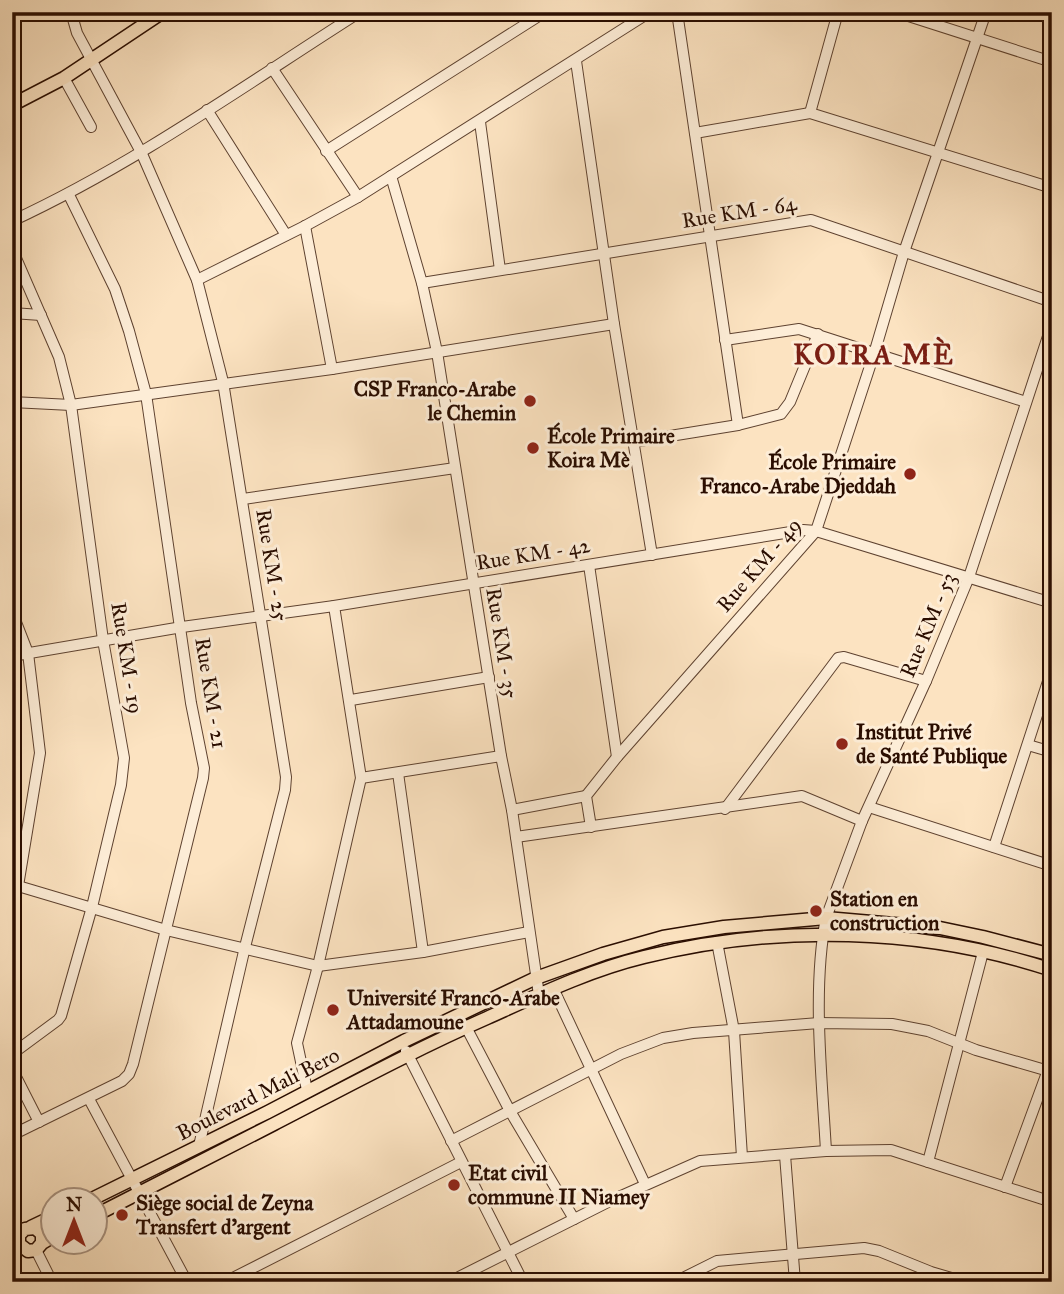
<svg xmlns="http://www.w3.org/2000/svg" width="1064" height="1294" font-family="'IM FELL Great Primer',serif">
<style>
.lines{fill:none;stroke-linecap:round;stroke-linejoin:round}
.minor-casing{stroke:#5e4230;stroke-width:12}
.major-casing{stroke:#2a0d00;stroke-width:15}
.minor{stroke:#fdedd7;stroke-width:10}
.major{stroke:#fce3c1;stroke-width:12}
.poi-dot{fill:#8f2418;stroke:#fdedd7;stroke-width:2.5}
.labels{text-anchor:middle;dominant-baseline:central;stroke-width:6;stroke-linejoin:round;paint-order:stroke}
.street-label{font-size:21px;fill:#2a0d00;stroke:#fdedd7}
.poi-label{font-size:21px;font-weight:bold;fill:#2a0d00;stroke:#fdedd7;text-anchor:start}
.district-label{font-size:28px;font-weight:bold;letter-spacing:2px;fill:#7a1f14;stroke:#fdedd7}
</style>
<rect width="100%" height="100%" fill="#fce3c1"/>
<filter id="stains"><feTurbulence type="fractalNoise" baseFrequency=".00286" numOctaves="4"/><feColorMatrix values="0 0 0 0 .2 0 0 0 0 .09 0 0 0 0 .02 0 0 0 .5 -.17"/></filter>
<radialGradient id="worn" r=".72"><stop offset=".6" stop-color="#630" stop-opacity="0"/><stop offset="1" stop-color="#630" stop-opacity=".3"/></radialGradient>
<g class="lines">
<defs>
<g id="minor">
<polyline points="71,12 77,33 142,154 197,280 223,382 286,777 285,790 245,947 199,1146"/>
<polyline points="677,12 738,425"/>
<polyline points="896,12 1052,62"/>
<polyline points="576,61 614,324 652,555"/>
<polyline points="272,68 358,197"/>
<polyline points="64,78 91,127"/>
<polyline points="207,110 286,235"/>
<polyline points="810,113 838,12"/>
<polyline points="480,122 500,270"/>
<polyline points="695,133 810,113 1052,188"/>
<polyline points="326,151 545,12"/>
<polyline points="391,176 422,283 437,352 501,756 512,810 539,995"/>
<path d="M12 221C135 164 245 85 360 12"/>
<polyline points="305,226 332,369"/>
<polyline points="12,249 59,357 71,405 103,640 124,758 121,785 92,907 61,1016 58,1020 12,1054"/>
<polyline points="197,280 305,226 358,197 650,12"/>
<polyline points="422,283 811,220 1052,302"/>
<polyline points="12,313 41,315"/>
<polyline points="725,340 799,329 1026,402"/>
<polyline points="12,402 71,405 332,369 614,324"/>
<polyline points="633,442 738,425 781,414 790,402 818,334"/>
<polyline points="243,499 455,468"/>
<polyline points="589,565 617,757"/>
<polyline points="12,612 28,653 40,753 18,886 12,901"/>
<polyline points="12,656 182,627 334,606 803,530 816,531 1052,603"/>
<polyline points="351,700 489,677"/>
<polyline points="1028,745 1052,752"/>
<polyline points="398,773 423,952"/>
<polyline points="361,778 501,756"/>
<polyline points="869,807 1052,866"/>
<polyline points="725,809 838,658 844,657 926,681"/>
<polyline points="512,810 586,796"/>
<polyline points="591,827 586,796 617,757 816,531 874,354 904,252 986,12"/>
<polyline points="516,837 802,796 862,821"/>
<polyline points="994,847 1052,669"/>
<polyline points="18,886 166,930 318,966 423,952 529,932"/>
<polyline points="717,942 734,1031 742,1157"/>
<polyline points="553,988 645,1184"/>
<polyline points="466,1027 510,1111 574,1219"/>
<polyline points="406,1051 523,1282"/>
<polyline points="12,1069 39,1122"/>
<polyline points="307,1090 297,1043 318,966 361,778 334,606"/>
<polyline points="89,1099 187,1282"/>
<polyline points="12,1135 122,1081 129,1074 133,1064 203,778 204,768 191,703 146,394 129,331 115,289 69,195"/>
<polyline points="451,1141 621,1054 663,1038 693,1033 819,1023 892,1024 928,1031 976,1050 1052,1072"/>
<path d="M826 1151C822 1078 812 989 826 918L862 821 926 681 969 577 1052 324"/>
<polyline points="785,1155 795,1282"/>
<polyline points="928,1162 983,952"/>
<polyline points="1005,1187 1052,1059"/>
<polyline points="36,1250 52,1282"/>
<polyline points="225,1282 461,1162"/>
<polyline points="449,1282 612,1200 700,1161 826,1151 891,1150 1052,1202"/>
<polyline points="675,1282 717,1261 864,1248 879,1251 931,1272 965,1282"/>
</g>
<g id="major">
<polyline points="12,105 64,78 163,12"/>
<polyline points="90,1200 268,1112 404,1041 536,978 603,954 663,937 724,927 826,918 940,928 983,937 1052,955"/>
<path d="M94 1216C154 1185 214 1155 274 1124 344 1088 414 1050 487 1018 538 995 590 970 644 957 776 924 922 927 1052 970"/>
<polyline points="31,1227 52,1217"/>
<polyline points="42,1243 42,1234 35,1228 25,1229 19,1235 19,1244 28,1251 36,1250 42,1243 52,1237"/>
</g>
</defs>
<!-- minor casing -->
<use href="#minor" class="minor-casing"/>
<!-- major casing -->
<use href="#major" class="major-casing"/>
<!-- minor -->
<use href="#minor" class="minor"/>
<!-- major -->
<use href="#major" class="major"/>
</g>
<!-- markers -->
<g class="poi-dot">
<circle cx="530" cy="401" r="7"/>
<circle cx="533" cy="448" r="7"/>
<circle cx="910" cy="474" r="7"/>
<circle cx="842" cy="744" r="7"/>
<circle cx="816" cy="911" r="7"/>
<circle cx="333" cy="1010" r="7"/>
<circle cx="454" cy="1185" r="7"/>
<circle cx="122" cy="1215" r="7"/>
</g>
<g class="labels">
<!-- street labels -->
<g class="street-label">
<text transform="translate(739 212) rotate(-9)">Rue KM - 64</text>
<text transform="translate(533 554) rotate(-9)">Rue KM - 42</text>
<text transform="translate(272 565) rotate(81)">Rue KM - 25</text>
<text transform="translate(759 565) rotate(-49)">Rue KM - 49</text>
<text transform="translate(928 625) rotate(-67)">Rue KM - 53</text>
<text transform="translate(502 643) rotate(81)">Rue KM - 35</text>
<text transform="translate(127 658) rotate(81)">Rue KM - 19</text>
<text transform="translate(211 693) rotate(81)">Rue KM - 21</text>
<text transform="translate(258 1094) rotate(-27)">Boulevard Mali Bero</text>
</g>
<!-- poi labels -->
<g class="poi-label">
<text x="516" y="389" text-anchor="end">CSP Franco-Arabe<tspan x="516" dy="24">le Chemin</tspan></text>
<text x="547" y="436">École Primaire<tspan x="547" dy="24">Koira Mè</tspan></text>
<text x="896" y="462" text-anchor="end">École Primaire<tspan x="896" dy="24">Franco-Arabe Djeddah</tspan></text>
<text x="856" y="732">Institut Privé<tspan x="856" dy="24">de Santé Publique</tspan></text>
<text x="830" y="899">Station en<tspan x="830" dy="24">construction</tspan></text>
<text x="347" y="998">Université Franco-Arabe<tspan x="347" dy="24">Attadamoune</tspan></text>
<text x="468" y="1173">Etat civil<tspan x="468" dy="24">commune II Niamey</tspan></text>
<text x="136" y="1203">Siège social de Zeyna<tspan x="136" dy="24">Transfert d'argent</tspan></text>
</g>
<!-- district labels -->
<g class="district-label">
<text x="874" y="354">KOIRA MÈ</text>
</g>
</g>
<!-- margin -->
<rect width="1064" height="1294" fill="none" stroke="#fce3c1" stroke-width="42"/>
<rect x="14" y="14" width="1036" height="1266" fill="none" stroke="#2a0d00" stroke-width="3.5"/>
<rect x="21" y="21" width="1022" height="1252" fill="none" stroke="#2a0d00" stroke-width="2"/>
<!-- north arrow -->
<g transform="translate(74 1221)"><circle r="33" fill="#fdedd7" stroke="#a99381" stroke-width="2"/>
<path d="M0-5L12 26L0 18L-12 26Z" fill="#8f2418"/>
<text y="-10" font-size="19" font-weight="bold" text-anchor="middle" fill="#2a0d00">N</text>
</g>
<rect width="100%" height="100%" filter="url(#stains)"/>
<rect width="100%" height="100%" fill="url(#worn)"/>
</svg>
